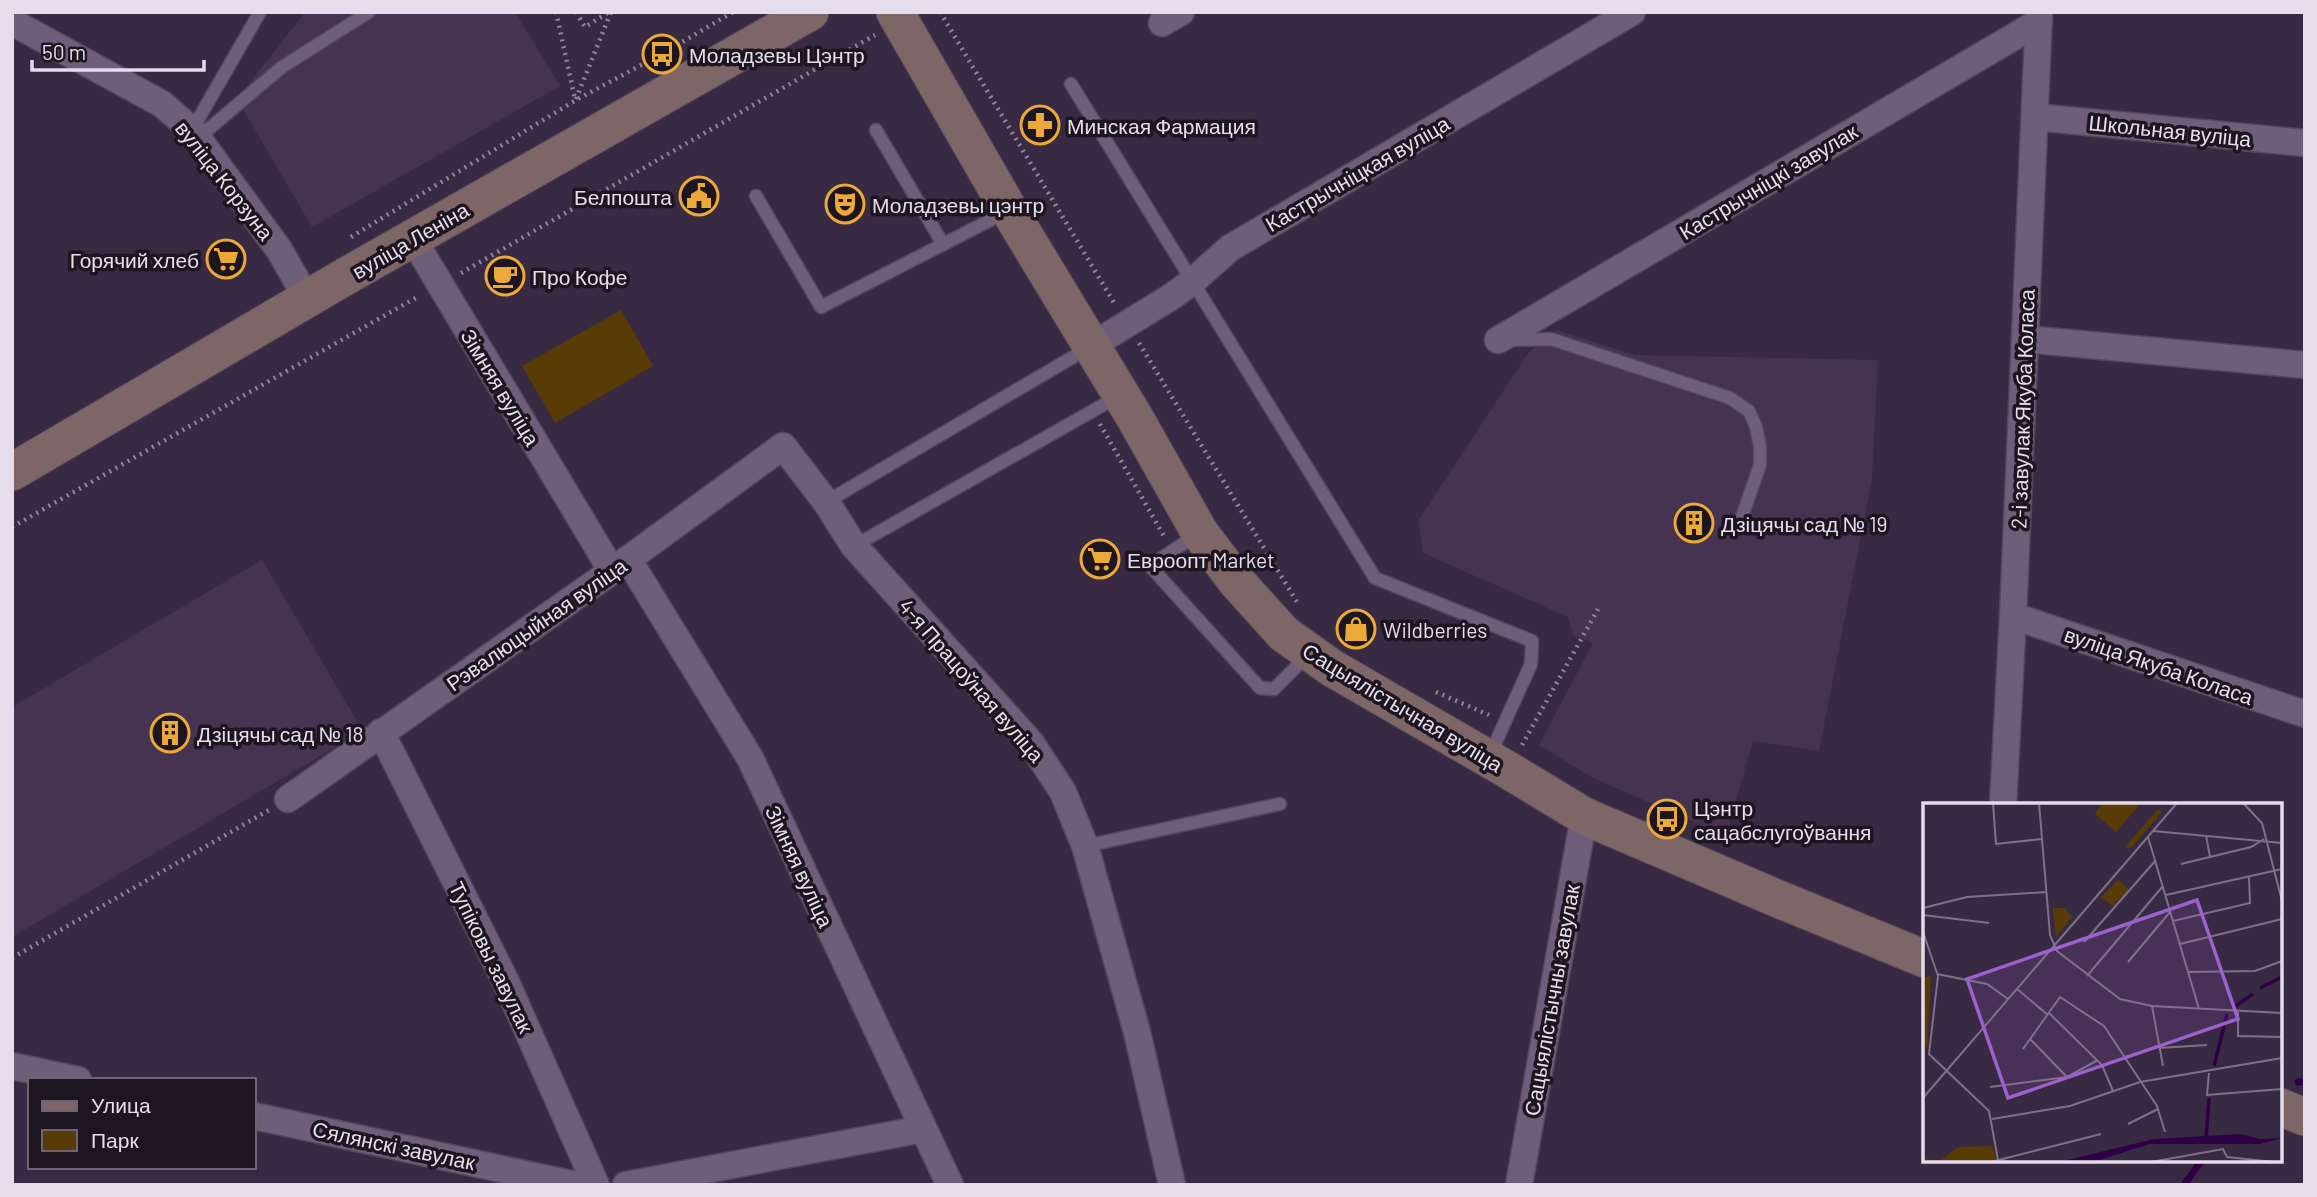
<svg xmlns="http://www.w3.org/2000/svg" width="2317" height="1197" font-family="Barlow,sans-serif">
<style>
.built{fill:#453351}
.green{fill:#583b05}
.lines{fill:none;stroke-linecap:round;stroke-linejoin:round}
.stream{stroke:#2e0044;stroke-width:7}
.service-casing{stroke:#53475c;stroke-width:15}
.minor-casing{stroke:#53475c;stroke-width:29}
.secondary-casing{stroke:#53475c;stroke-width:39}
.path{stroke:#918599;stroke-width:4.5;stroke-dasharray:2 5;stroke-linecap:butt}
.service{stroke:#6f5e7a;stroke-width:12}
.minor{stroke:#6f5e7a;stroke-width:26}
.secondary{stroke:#7e6666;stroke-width:37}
.labels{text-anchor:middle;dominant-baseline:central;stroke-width:7;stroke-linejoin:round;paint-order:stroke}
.poi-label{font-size:21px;fill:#e5dcec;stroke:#1d1621;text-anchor:start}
.street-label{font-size:21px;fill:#e5dcec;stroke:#1d1621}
.inset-river{fill:none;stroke:#2e0044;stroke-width:3.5}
.inset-road{fill:none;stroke:#7e7187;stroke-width:2}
.view{fill:#9b61cc;fill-opacity:0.15;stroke:#9b61cc;stroke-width:3.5}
.inset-edge{fill:none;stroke:#e5dcec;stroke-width:3.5}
</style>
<rect width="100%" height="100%" fill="#392a43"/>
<!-- built -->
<g class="built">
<polygon points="302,12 515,12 560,86 312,227 237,99 303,15"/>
<polygon points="1557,330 1634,355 1878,360 1872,479 1819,751 1753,741 1726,836 1593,778 1539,745 1593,643 1573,635 1568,617 1423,553 1418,521 1529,352"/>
<polygon points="262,560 363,731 12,937 12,707"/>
</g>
<!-- green -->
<polygon class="green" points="621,310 653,366 555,423 522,366"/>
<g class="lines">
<!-- stream -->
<g class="stream">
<polyline points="2298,1082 2305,1082"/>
<polyline points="2184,1185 2202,1160"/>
</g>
<defs>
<g id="service">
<polyline points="1071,84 1375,578 1532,641 1531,664 1490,755"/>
<polyline points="192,130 260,12"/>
<polyline points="876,130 943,244"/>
<polyline points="198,138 282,67 369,12"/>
<polyline points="756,196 821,307 1008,211"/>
<polyline points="1508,340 1551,339 1730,398 1749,411 1756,427 1760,446 1760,465 1738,528"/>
<polyline points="826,502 1090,347"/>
<polyline points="1196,535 1150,566 1260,688 1274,689 1309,654"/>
<polyline points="854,546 1119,396"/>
<polyline points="1085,846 1280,804"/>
</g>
<g id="minor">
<polyline points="12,22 162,104 192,130 280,251 307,299"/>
<polyline points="1162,23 1181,12"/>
<polyline points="2035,117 2305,143"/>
<polyline points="413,239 612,571"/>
<polyline points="2025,339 2305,365"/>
<polyline points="1498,340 2039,22"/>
<polyline points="1091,346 1171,297 1193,281 1230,248 1632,12"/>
<polyline points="628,559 750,758 950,1185"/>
<polyline points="2013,616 2305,714"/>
<polyline points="381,732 506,982 596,1185"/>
<polyline points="288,799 612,571 783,446 826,502 854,546 1031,743 1063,792 1085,846 1137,1032 1172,1185"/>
<polyline points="2003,805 2013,616 2039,12"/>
<polyline points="12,1066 78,1080"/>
<polyline points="254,1116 576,1185"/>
<polyline points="626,1185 923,1129"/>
<polyline points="1519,1185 1584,816"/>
</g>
<g id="secondary">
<polyline points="895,12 1009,210 1135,418 1200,533 1237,582 1284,634 1332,668 1508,770 1584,816 1776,898 1925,959"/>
<polyline points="12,472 341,279 810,12"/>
<polyline points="2280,1107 2305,1117"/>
</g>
</defs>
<!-- service casing -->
<use href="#service" class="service-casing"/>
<!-- minor casing -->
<use href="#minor" class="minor-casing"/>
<!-- secondary casing -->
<use href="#secondary" class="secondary-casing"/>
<!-- path -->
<g class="path">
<polyline points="556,12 575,99"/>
<polyline points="576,12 585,27 609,12"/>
<polyline points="940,12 1116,306"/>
<polyline points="576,99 611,12"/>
<polyline points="351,237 576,100 662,54 733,12"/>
<polyline points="461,273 875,35"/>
<polyline points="1139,343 1297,602"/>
<polyline points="1100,424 1165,538"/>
<polyline points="12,527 419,296"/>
<polyline points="1436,692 1489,715"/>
<polyline points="1522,745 1598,609"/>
<polyline points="12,958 269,810"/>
</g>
<!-- service -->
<use href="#service" class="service"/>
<!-- minor -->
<use href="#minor" class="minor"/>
<!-- secondary -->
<use href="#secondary" class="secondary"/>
</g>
<!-- icons -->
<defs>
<symbol id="bus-ring" viewBox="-11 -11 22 22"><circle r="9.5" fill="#1d1621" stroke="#eba939" stroke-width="1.5"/><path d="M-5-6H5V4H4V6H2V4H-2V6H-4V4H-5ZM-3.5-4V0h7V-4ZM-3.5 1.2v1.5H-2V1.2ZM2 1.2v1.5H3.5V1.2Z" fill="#eba939"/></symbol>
<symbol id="pharmacy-ring" viewBox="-11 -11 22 22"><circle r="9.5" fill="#1d1621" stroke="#eba939" stroke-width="1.5"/><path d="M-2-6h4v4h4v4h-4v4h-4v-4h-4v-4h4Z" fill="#eba939"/></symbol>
<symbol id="civic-ring" viewBox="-11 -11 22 22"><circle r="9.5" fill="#1d1621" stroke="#eba939" stroke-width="1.5"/><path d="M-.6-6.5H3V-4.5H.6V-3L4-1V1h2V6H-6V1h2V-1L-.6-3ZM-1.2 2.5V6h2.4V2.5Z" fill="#eba939"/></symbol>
<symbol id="theatre-ring" viewBox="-11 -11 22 22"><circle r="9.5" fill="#1d1621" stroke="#eba939" stroke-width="1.5"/><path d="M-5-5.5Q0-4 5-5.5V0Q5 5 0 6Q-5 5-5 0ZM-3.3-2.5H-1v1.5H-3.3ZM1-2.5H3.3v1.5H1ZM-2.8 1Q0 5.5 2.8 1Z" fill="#eba939"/></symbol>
<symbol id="supermarket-ring" viewBox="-11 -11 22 22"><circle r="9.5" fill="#1d1621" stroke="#eba939" stroke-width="1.5"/><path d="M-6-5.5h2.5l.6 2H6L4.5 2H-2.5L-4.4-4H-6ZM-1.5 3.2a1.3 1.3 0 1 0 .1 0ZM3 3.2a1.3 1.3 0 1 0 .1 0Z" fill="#eba939"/></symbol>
<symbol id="cafe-ring" viewBox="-11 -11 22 22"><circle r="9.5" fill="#1d1621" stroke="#eba939" stroke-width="1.5"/><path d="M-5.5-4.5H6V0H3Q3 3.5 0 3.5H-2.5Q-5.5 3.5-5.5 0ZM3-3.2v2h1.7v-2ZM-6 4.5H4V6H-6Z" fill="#eba939"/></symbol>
<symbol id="building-ring" viewBox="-11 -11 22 22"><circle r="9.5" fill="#1d1621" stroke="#eba939" stroke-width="1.5"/><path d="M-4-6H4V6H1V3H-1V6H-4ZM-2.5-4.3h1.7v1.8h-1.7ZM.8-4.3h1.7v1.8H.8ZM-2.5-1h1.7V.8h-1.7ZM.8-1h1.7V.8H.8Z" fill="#eba939"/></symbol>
<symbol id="shop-ring" viewBox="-11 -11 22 22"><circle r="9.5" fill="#1d1621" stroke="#eba939" stroke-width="1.5"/><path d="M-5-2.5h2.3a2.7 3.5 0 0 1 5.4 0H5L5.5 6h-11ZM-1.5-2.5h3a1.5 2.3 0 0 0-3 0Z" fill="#eba939"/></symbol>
</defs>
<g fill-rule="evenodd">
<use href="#bus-ring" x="640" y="32" width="44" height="44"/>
<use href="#pharmacy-ring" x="1018" y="103" width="44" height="44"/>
<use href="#civic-ring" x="677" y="174" width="44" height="44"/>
<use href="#theatre-ring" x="823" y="182" width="44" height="44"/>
<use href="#supermarket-ring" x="204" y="237" width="44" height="44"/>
<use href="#cafe-ring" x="483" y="254" width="44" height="44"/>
<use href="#building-ring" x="1672" y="501" width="44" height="44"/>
<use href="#supermarket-ring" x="1078" y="537" width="44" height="44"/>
<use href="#shop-ring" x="1334" y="607" width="44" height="44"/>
<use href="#building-ring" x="148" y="711" width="44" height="44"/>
<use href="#bus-ring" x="1645" y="797" width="44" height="44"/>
</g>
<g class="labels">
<!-- poi labels -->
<g class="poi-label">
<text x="689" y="54">Моладзевы Цэнтр</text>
<text x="1067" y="125">Минская Фармация</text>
<text x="672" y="196" text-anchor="end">Белпошта</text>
<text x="872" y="204">Моладзевы цэнтр</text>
<text x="199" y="259" text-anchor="end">Горячий хлеб</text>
<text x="532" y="276">Про Кофе</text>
<text x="1721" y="523">Дзіцячы сад № 19</text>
<text x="1127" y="559">Евроопт Market</text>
<text x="1383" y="629">Wildberries</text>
<text x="197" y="733">Дзіцячы сад № 18</text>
<text x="1694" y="807">Цэнтр<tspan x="1694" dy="24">сацабслугоўвання</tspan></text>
</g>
<!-- street labels -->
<g class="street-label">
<text transform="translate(2170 130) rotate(6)">Школьная вуліца</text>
<text transform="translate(1357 173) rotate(-30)">Кастрычніцкая вуліца</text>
<text transform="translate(225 180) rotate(52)">вуліца Корзуна</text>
<text transform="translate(1768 181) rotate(-31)">Кастрычніцкі завулак</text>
<text transform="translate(410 240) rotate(-30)">вуліца Леніна</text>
<text transform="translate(501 387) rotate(59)">Зімняя вуліца</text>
<text transform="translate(2022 409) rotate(-88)">2-і завулак Якуба Коласа</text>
<text transform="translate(536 624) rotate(-35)">Рэвалюцыйная вуліца</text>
<text transform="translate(2159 665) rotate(19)">вуліца Якуба Коласа</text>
<text transform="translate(972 680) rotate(49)">4-я Працоўная вуліца</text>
<text transform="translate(1403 707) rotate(31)">Сацыялістычная вуліца</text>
<text transform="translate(800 866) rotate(65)">Зімняя вуліца</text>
<text transform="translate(492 957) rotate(64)">Тупіковы завулак</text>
<text transform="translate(1551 1000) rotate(-80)">Сацыялістычны завулак</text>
<text transform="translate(394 1145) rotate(12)">Сялянскі завулак</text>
</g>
</g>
<!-- overview -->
<g transform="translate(1923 803)">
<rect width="359" height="359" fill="#392a43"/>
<path d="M179 0H218L193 29 172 11ZM235 6 239 9 207 46 202 44ZM195 77 206 86 190 103 178 94ZM130 105H142L149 114 133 134ZM8 173 4 244 0 245V175ZM0 341 2 356 17 358 35 344 69 343 74 359H0Z" fill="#583b05"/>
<path d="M318 331 337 336 359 335 337 341H226L171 359H136L231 336Z" fill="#2e0044"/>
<path class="inset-river" d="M337 185 359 174M311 204 330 191M291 263 304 211M283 335 286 295"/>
<path class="inset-road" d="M70 0 73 41 119 36M116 0 127 132 134 148 197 196 229 203 359 210M320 0 339 20 359 98M230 28 359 40M283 32 287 54M225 34 276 206M258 61 328 44 341 36M243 92 359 66M0 105 44 94 123 89M0 112 66 120M250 118 327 100 326 74M0 129 15 173 6 251 66 308 75 357M161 139 233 57M257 141 359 116M205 159 247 109M265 169 332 168 359 158M14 171 64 181 85 196M164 173 240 83M94 186 125 212M229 203 240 263M315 209V233L359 234M126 210 179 262 190 288M107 236 144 274M236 245 284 242M100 246 137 194 181 223 234 303 242 329M286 270 284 292 359 286M67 284 144 274 175 257M0 295 254 0M69 316 147 303 217 279 359 255M205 321 235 306M68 359 178 331M228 359 300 346 304 354 351 359"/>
<path class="view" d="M274 97 315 216 85 295 44 176Z"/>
<rect width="359" height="359" class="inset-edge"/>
</g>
<!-- border -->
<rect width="2317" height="1197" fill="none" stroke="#e5dcec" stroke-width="28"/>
<!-- legend -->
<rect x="28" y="1078" width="228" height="91" fill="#1d1621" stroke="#6d6572" stroke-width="2"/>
<rect x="42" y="1101" width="35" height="10" fill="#7e6666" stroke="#6d6572" stroke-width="2"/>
<text x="91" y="1113" font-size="21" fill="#e5dcec">Улица</text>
<rect x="42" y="1130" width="35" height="21" fill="#583b05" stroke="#6d6572" stroke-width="2"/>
<text x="91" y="1148" font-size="21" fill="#e5dcec">Парк</text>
<!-- scale -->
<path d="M32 60v10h172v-10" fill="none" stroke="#e5dcec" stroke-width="3.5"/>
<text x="42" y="60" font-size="21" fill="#e5dcec" stroke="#1d1621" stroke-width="5" paint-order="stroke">50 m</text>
</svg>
